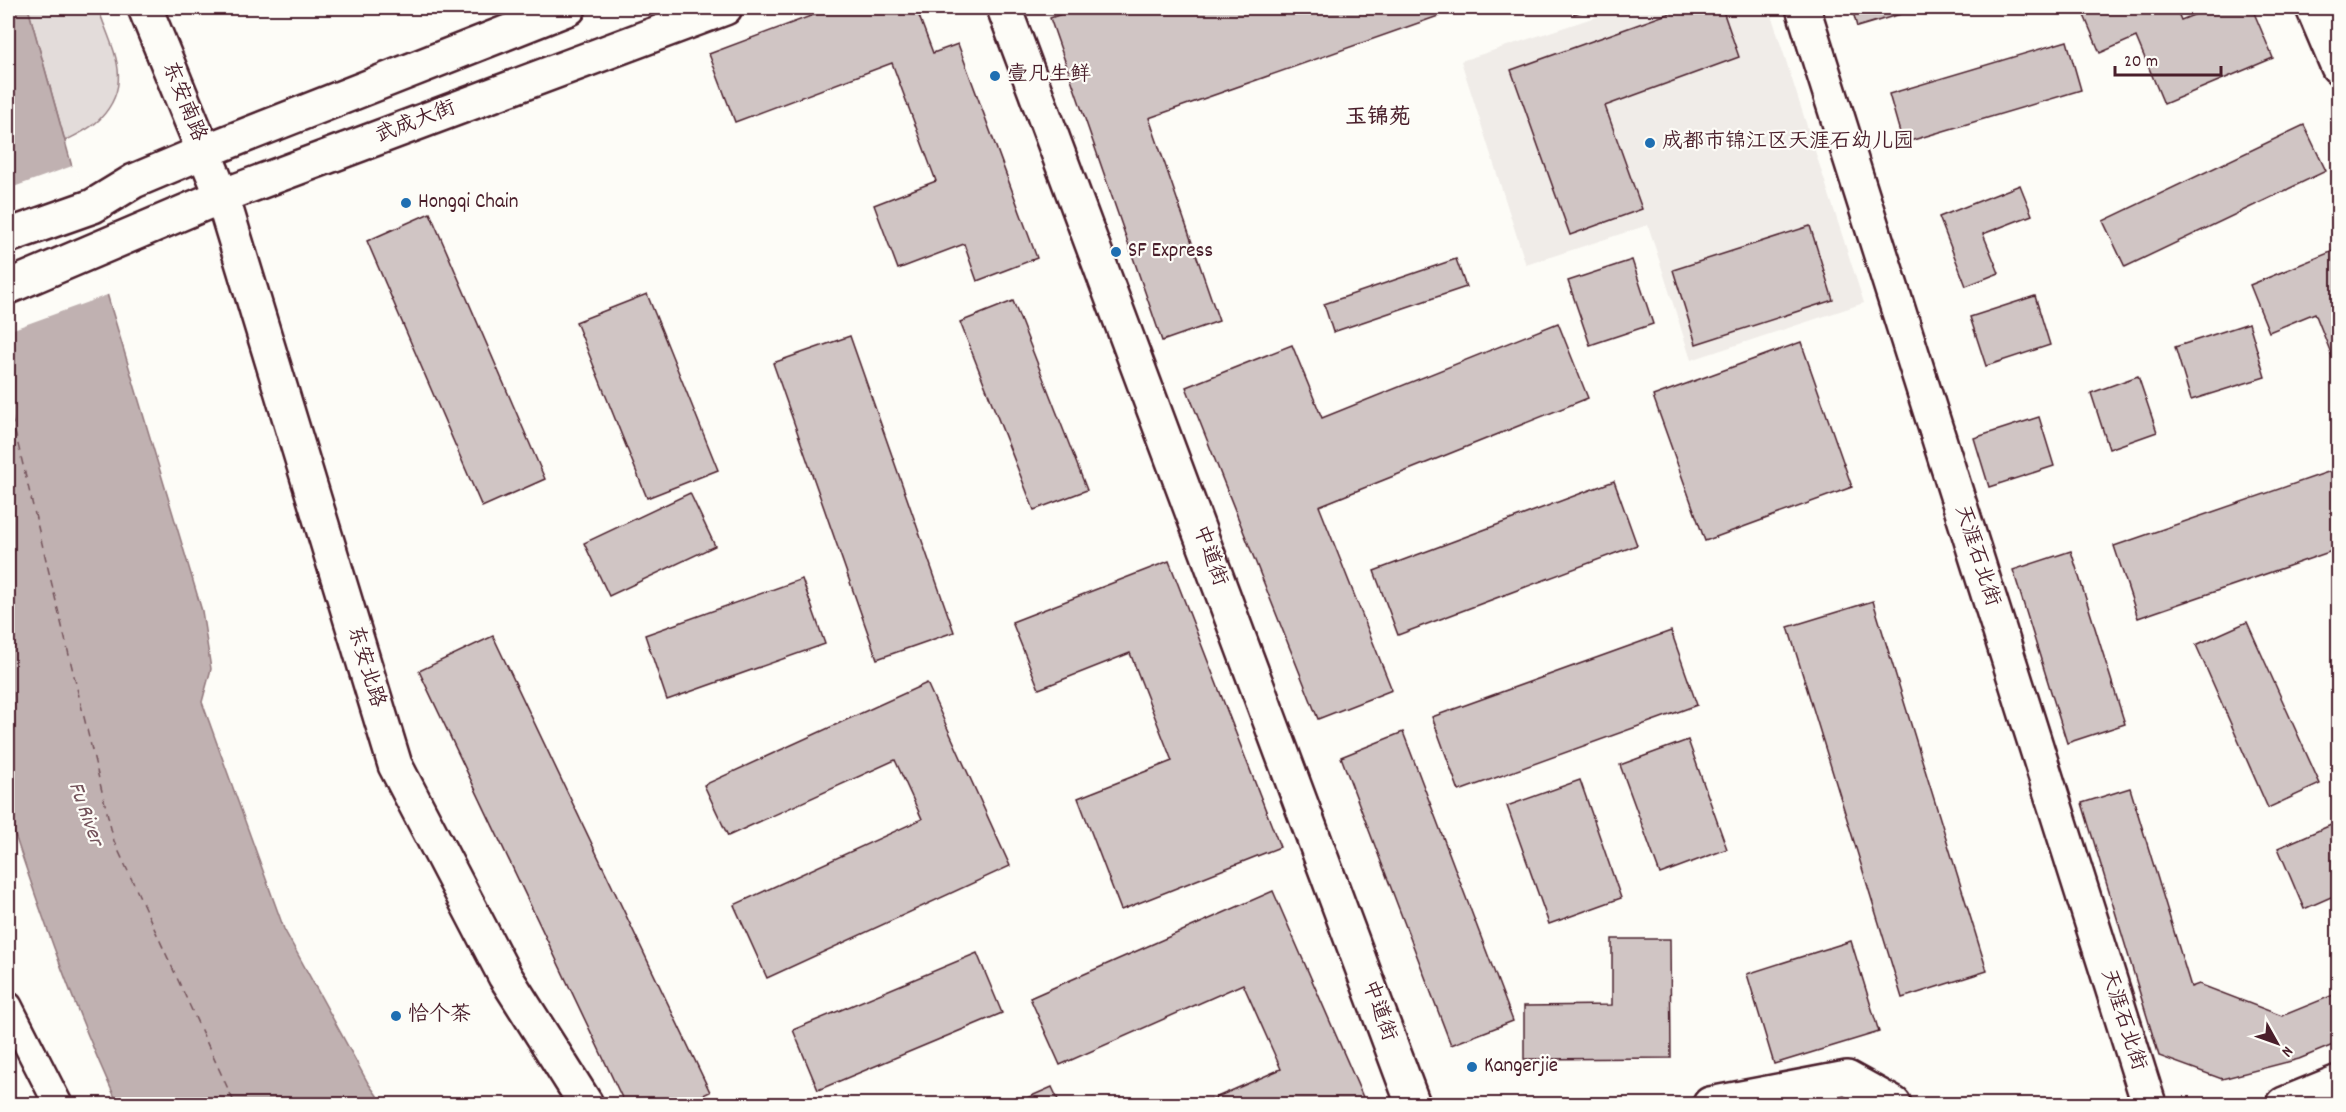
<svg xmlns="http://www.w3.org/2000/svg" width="2346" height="1112" font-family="Dekko,'LXGW WenKai TC',sans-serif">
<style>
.built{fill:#f0ece8}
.green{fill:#e3dcda;stroke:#967e82;stroke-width:1.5}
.water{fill:#c0b1b1;stroke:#91777b;stroke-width:1.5}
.pier{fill:#fdfcf7}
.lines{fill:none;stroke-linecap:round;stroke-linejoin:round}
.ferry{stroke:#73525a;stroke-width:1.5;stroke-dasharray:8 6;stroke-linecap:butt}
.building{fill:#d0c5c4;stroke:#4a1f2b;stroke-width:1.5}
.pedestrian-casing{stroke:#4a1f2b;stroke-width:32}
.minor-casing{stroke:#4a1f2b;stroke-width:38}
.tertiary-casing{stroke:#4a1f2b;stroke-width:38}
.secondary-casing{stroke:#4a1f2b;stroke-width:38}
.pedestrian{stroke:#fdfcf7;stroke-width:27}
.minor{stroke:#fdfcf7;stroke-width:33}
.tertiary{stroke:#fdfcf7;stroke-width:33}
.secondary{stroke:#fdfcf7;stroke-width:33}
.poi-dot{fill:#1f6fb2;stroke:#fdfcf7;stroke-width:2}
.labels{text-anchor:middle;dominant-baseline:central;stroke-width:4.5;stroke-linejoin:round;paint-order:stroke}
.poi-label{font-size:21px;fill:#4a1f2b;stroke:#fdfcf7;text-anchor:start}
.street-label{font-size:21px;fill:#4a1f2b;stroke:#fdfcf7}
.neighbourhood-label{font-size:22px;font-weight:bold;fill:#4a1f2b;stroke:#fdfcf7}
.water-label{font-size:22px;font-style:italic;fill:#73525a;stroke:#fdfcf7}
</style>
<rect width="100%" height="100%" fill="#fdfcf7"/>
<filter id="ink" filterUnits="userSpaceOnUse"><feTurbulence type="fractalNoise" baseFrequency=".0167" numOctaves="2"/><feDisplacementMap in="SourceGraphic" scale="12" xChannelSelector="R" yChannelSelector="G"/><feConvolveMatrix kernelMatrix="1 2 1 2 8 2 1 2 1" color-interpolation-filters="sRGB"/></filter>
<g filter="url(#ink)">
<!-- built -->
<polygon class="built" points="1623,8 1769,8 1864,303 1691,360 1648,225 1526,265 1461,61"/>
<!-- green -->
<path class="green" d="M28 8H98C112 49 135 82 100 119 92 128 76 135 65 141Z"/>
<!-- water -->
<path class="water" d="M8 8H28L110 304 202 611 211 669 202 702 284 929 368 1083 383 1104H118C74 1009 41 914 8 814Z"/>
<!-- pier -->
<polygon class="pier" points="75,165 110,294 8,331 8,189"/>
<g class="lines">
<!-- ferry -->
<polyline class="ferry" points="8,403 114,841 235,1104"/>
</g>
<!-- building -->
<g class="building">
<polygon points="832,8 916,8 933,53 958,44 1037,258 977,281 964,244 898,269 874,205 936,181 892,63 735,122 709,54"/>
<polygon points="1079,8 1461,8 1149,118 1219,321 1162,341 1050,18"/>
<polygon points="1572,8 1592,8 1574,14"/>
<polygon points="1684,8 1722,8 1739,57 1605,106 1642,209 1570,235 1511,70"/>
<polygon points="1852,8 1921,8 1857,27"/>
<polygon points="2081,8 2176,8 2181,20 2211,8 2252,8 2273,58 2164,104 2136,37 2100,53"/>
<polygon points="2067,41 2081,90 1903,143 1889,94"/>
<polygon points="2304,125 2326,171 2125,267 2103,221"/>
<polygon points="2020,185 2032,215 1983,234 1999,273 1966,286 1939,217"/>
<polygon points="430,213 545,479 482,507 367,241"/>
<polygon points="1810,226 1833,300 1696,344 1673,270"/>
<polygon points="2338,249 2338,371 2315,313 2269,332 2250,285"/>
<polygon points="1456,259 1466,287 1333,332 1324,304"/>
<polygon points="1632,260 1653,324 1590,345 1568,281"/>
<polygon points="647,294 718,470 647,498 576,322"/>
<polygon points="2035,296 2050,345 1986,366 1970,317"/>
<polygon points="1013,301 1087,490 1034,510 960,322"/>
<polygon points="1558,323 1588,398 1319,506 1392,690 1318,719 1186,387 1292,345 1322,418"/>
<polygon points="2249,323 2265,377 2191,400 2175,347"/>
<polygon points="850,336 954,632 877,659 773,363"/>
<polygon points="1801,342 1852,487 1705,541 1653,396"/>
<polygon points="2138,376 2157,432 2109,449 2091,393"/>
<polygon points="2039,417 2054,466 1989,487 1974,438"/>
<polygon points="2331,471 2338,493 2338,549 2138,618 2114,546"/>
<polygon points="1614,481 1637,545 1398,635 1374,571"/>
<polygon points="690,493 715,546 609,596 584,543"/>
<polygon points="2071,551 2125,724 2067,743 2013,570"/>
<polygon points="1169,561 1280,847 1121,910 1078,798 1172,761 1130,653 1039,689 1012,622"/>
<polygon points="802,579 825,644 667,700 645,635"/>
<polygon points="1873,601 1987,971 1902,998 1788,627"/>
<polygon points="2247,622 2320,784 2268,808 2196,645"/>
<polygon points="1671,631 1697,705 1459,791 1432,717"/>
<polygon points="493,636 710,1092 684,1104 625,1104 419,671"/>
<polygon points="927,683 1010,866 767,978 734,905 922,819 895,760 728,836 704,785"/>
<polygon points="1403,732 1513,1021 1451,1045 1341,757"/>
<polygon points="1688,740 1727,849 1660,874 1620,765"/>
<polygon points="1580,780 1621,898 1549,924 1507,806"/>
<polygon points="2130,788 2191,987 2199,984 2282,1016 2338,993 2338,1043 2299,1059 2222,1079 2159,1056 2082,803"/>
<polygon points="2338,822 2338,894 2304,909 2278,848"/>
<polygon points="1273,891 1366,1104 1201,1104 1281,1069 1243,984 1060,1065 1030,998"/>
<polygon points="1612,939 1670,939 1671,1058 1524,1059 1524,1006 1612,1005"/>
<polygon points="1851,941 1879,1032 1774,1064 1747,974"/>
<polygon points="977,953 1002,1013 818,1090 793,1030"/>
<polygon points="1052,1087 1060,1104 1013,1104"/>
</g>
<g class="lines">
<defs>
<polyline id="pedestrian" points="8,1006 58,1104"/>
<g id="minor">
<polyline points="1004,8 1413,1104"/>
<polyline points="1803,8 2149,1104"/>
<polyline points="2313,8 2338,67"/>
<polyline points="1710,1104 1847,1078 1894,1104"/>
<polyline points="2284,1104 2338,1082"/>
</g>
<polyline id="tertiary" points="145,8 222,196 395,765 505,976 586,1104"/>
<g id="secondary">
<polyline points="8,236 93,206 134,181 203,152 569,8"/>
<polyline points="8,287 222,196 725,8"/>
</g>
</defs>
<!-- pedestrian casing -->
<use href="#pedestrian" class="pedestrian-casing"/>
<!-- minor casing -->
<use href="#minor" class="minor-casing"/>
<!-- tertiary casing -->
<use href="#tertiary" class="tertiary-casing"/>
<!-- secondary casing -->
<use href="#secondary" class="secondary-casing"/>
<!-- pedestrian -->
<use href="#pedestrian" class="pedestrian"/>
<!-- minor -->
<use href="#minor" class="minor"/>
<!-- tertiary -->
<use href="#tertiary" class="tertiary"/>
<!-- secondary -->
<use href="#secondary" class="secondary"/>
</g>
</g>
<!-- markers -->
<g class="poi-dot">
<circle cx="995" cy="76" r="6"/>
<circle cx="1650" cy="143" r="6"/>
<circle cx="406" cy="203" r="6"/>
<circle cx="1116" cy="252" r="6"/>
<circle cx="396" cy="1016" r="6"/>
<circle cx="1472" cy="1067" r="6"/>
</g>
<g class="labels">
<!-- poi labels -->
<g class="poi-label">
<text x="1007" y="76">壹凡生鲜</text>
<text x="1662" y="143">成都市锦江区天涯石幼儿园</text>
<text x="418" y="203">Hongqi Chain</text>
<text x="1128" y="252">SF Express</text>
<text x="408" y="1016">恰个茶</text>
<text x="1484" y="1067">Kangerjie</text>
</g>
<!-- street labels -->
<g class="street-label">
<text transform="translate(183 102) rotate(68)">东安南路</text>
<text transform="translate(416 123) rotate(-21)">武成大街</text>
<text transform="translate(1209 556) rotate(70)">中道街</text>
<text transform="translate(1976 556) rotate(72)">天涯石北街</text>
<text transform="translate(365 667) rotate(73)">东安北路</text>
<text transform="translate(1378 1011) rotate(70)">中道街</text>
<text transform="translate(2122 1020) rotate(72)">天涯石北街</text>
</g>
<!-- neighbourhood labels -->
<g class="neighbourhood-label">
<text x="1378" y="118">玉锦苑</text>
</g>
<!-- water labels -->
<g class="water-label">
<text transform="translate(85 814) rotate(70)">Fu River</text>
</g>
</g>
<!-- margin -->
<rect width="2346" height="1112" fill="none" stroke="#fdfcf7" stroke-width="30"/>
<rect x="15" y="15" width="2316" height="1082" fill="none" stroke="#4a1f2b" stroke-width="2" filter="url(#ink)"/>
<!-- north arrow -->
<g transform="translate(2277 1043) rotate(130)" stroke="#fdfcf7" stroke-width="4.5" paint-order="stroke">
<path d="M0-4.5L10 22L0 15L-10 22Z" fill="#4a1f2b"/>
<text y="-9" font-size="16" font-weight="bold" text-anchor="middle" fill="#4a1f2b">N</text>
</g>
<!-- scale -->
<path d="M2115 66v9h106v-9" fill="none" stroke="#4a1f2b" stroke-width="3"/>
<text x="2124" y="66" font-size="18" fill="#4a1f2b" stroke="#fdfcf7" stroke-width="4.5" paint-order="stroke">20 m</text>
</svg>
